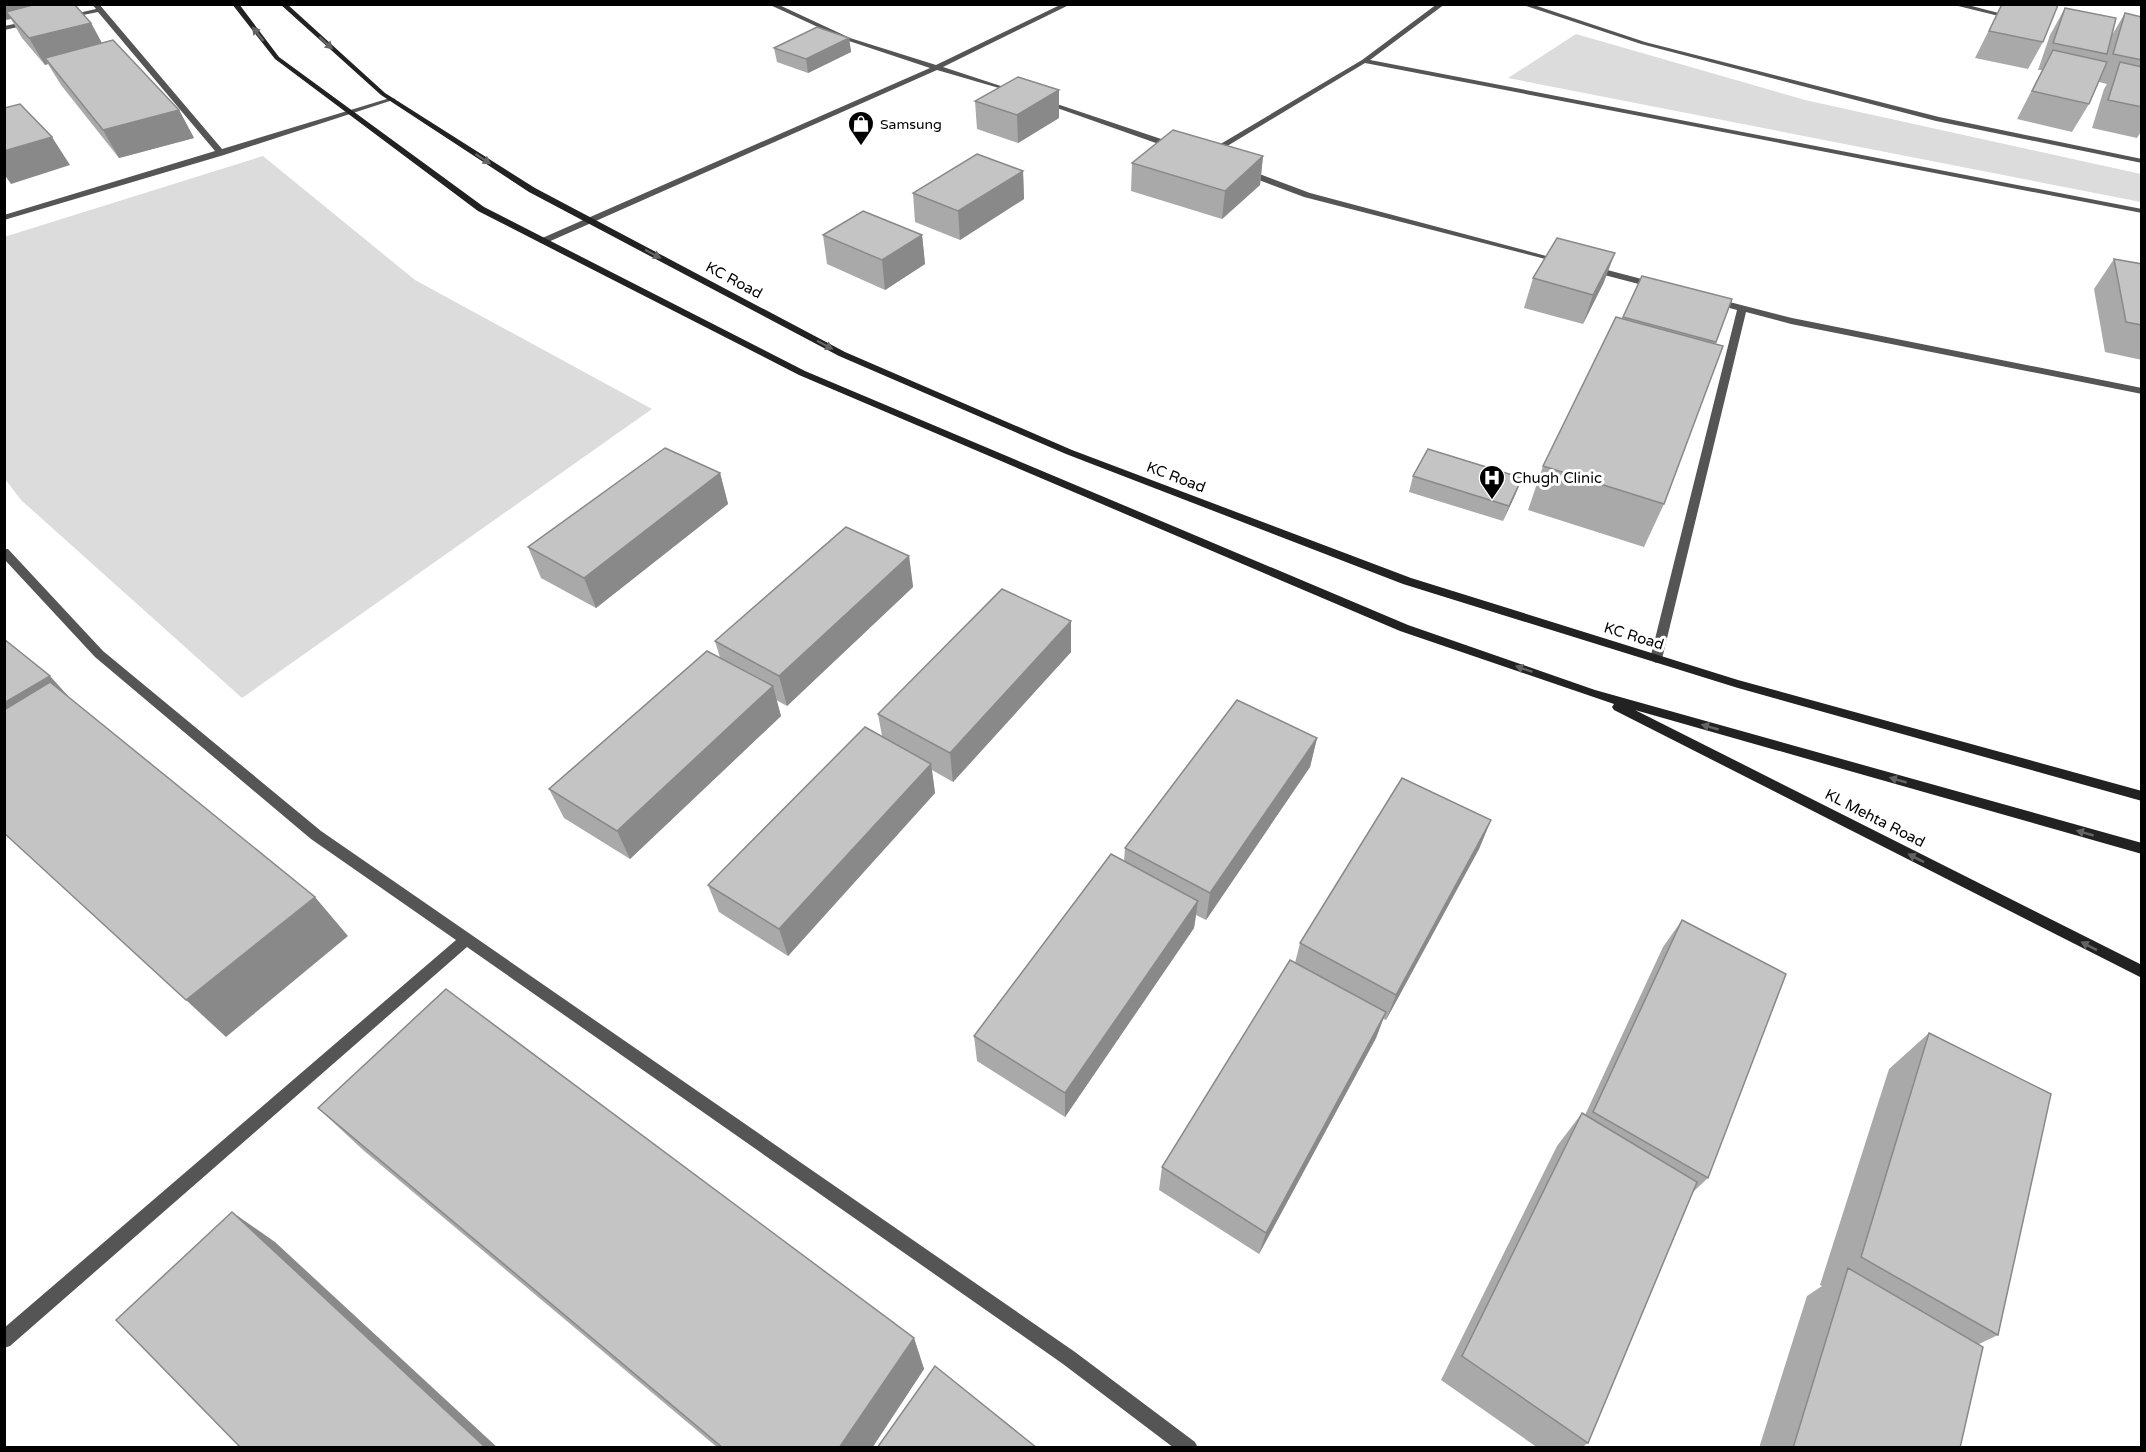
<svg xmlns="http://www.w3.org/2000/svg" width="2146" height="1452" font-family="'Varela Round',sans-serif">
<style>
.green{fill:#dcdcdc}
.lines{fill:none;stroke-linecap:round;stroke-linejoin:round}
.street{fill:#555;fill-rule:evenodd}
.secondary{fill:#222;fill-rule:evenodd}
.wall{fill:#a9a9a9}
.shaded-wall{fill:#898989}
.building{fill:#c4c4c4;stroke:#898989;stroke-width:1.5}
.oneway{fill:#646464}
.labels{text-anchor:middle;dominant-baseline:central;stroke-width:6;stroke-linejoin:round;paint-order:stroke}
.far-poi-label{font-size:14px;fill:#000;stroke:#fff;text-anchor:start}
.street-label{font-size:15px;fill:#000;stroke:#fff}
.poi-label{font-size:15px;fill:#000;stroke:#fff;text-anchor:start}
</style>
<rect width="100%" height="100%" fill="#fff"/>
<!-- green -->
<g class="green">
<polygon points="1576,34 1805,100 2141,174 2141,202 1508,78"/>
<polygon points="263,156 415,280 652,409 242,698 21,500 5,479 4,237"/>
</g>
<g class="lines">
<!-- street -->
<g class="street">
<polygon points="92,4 99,4 222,149 390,98 396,99 224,155 4,220 4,215 215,151 98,12 68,18 65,16 96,9"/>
<polygon points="768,4 777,4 850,38 936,65 1062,4 1071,4 943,67 1016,91 1016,93 937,70 546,243 540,243 540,239 930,68 846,40"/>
<polygon points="1437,4 1445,4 1370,60 2142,209 2142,213 1365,63 1214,154 1207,152 1362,60"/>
<polygon points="1520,4 1531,4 1645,42 1939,117 2142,159 2142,163 1936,121 1641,44"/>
<polygon points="1950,4 1964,4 2014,17 2011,19"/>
<polygon points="30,21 33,23 32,24 4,30 4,26"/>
<polygon points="1045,100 1176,144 1177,146 1170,148 1043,103 1041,102"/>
<polygon points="1243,170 1249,170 1310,193 1565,261 1561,263 1304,197 1243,174"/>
<polygon points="1592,266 1657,283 1658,285 1654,288 1589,271 1588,269"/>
<polygon points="1714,298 1792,318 2142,388 2142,394 1791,324 1746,312 1662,659 1656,663 1650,659 1737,310 1711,303 1710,301"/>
<polygon points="4,549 8,549 103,651 321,831 1075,1352 1195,1442 1198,1448 1174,1448 1063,1364 467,947 10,1346 4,1348 4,1328 456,940 311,839 95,657 4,559"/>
</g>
<!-- secondary -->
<g class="secondary">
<polygon points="232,4 239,4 279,57 484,207 805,371 1408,625 1595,690 2142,843 2142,854 1635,710 2142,965 2142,978 1614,710 1612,707 1614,704 1400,631 799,375 478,211 275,59"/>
<polygon points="280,4 287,4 385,93 535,188 845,352 1072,450 1411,578 1738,680 2142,791 2142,801 1738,688 1403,584 1066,454 839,356 529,192 381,95"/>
</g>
</g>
<!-- wall -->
<g class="wall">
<polygon points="4,4 91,23 102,43 179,110 194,138 119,158 61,85 48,64 45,65 22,38 11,19 4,20"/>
<polygon points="2002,4 2043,42 2028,69 1975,58"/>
<polygon points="2065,8 2112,35 2125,13 2142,17 2142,130 2137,138 2092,128 2104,89 2107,84 2099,82 2089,104 2072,132 2017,119 2042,70 2038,70 2050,35"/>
<polygon points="849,38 851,52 808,73 777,62 774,48"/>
<polygon points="1059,90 1059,118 1018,143 977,129 975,101"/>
<polygon points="1263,156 1260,185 1222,219 1131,191 1132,163"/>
<polygon points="1023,171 1024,199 960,240 915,222 913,193"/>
<polygon points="823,235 922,235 925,264 885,290 827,264"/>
<polygon points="2114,259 2142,264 2142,360 2105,352 2094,289"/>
<polygon points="1642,276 1716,342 1664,504 1644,547 1528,510 1543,466 1622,319"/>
<polygon points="1533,278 1604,282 1583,324 1524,308"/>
<polygon points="720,473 728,504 596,608 541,578 528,547"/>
<polygon points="1413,476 1516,493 1503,521 1409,492"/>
<polygon points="909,556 913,587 787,706 776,700 781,716 630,859 564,818 549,789 720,658 715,641"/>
<polygon points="1071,621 1071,652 953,782 932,770 935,793 788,956 719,912 708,885 882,736 878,714"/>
<polygon points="1317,738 1310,767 1206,920 1196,915 1194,928 1065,1117 977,1061 974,1036 1124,861 1125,848"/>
<polygon points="1491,820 1479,849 1386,1020 1383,1019 1376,1038 1259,1254 1159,1190 1162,1167 1295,963 1300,943"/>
<polygon points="1682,920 1708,1178 1693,1192 1588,1443 1581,1448 1538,1448 1441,1380 1557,1146 1582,1113 1585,1115 1663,947"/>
<polygon points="1929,1033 1998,1335 1979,1344 1960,1448 1759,1448 1807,1296 1822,1286 1820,1285 1889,1069"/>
<polygon points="318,1108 914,1338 924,1369 872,1448 718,1448 363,1150"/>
</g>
<!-- shaded-wall -->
<g class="shaded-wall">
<polygon points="4,4 61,4 6,12 11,19 4,20"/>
<polygon points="91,23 105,49 45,58 48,64 45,65 29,38"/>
<polygon points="849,38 851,52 808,73 806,59"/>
<polygon points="1059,90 1059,118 1018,143 1017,115"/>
<polygon points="179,110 194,138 119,158 103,130"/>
<polygon points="52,137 70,165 11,184 4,174 4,151"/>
<polygon points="1263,156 1260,185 1222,219 1225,191"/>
<polygon points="1023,171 1024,199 960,240 958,211"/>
<polygon points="922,235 925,264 885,290 882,260"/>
<polygon points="1615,253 1604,282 1583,324 1593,295"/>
<polygon points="720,473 728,504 596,608 584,578"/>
<polygon points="1522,478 1516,493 1503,521 1509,506"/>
<polygon points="909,556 913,587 787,706 779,676"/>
<polygon points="1071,621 1071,652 953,782 950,753"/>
<polygon points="50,676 88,718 4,772 4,703"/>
<polygon points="773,686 781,716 630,859 617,831"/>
<polygon points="1317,738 1310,767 1206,920 1210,893"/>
<polygon points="931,764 935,793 788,956 779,929"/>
<polygon points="1491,820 1479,849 1386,1020 1396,995"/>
<polygon points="315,897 348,936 226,1037 186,1000"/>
<polygon points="1198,901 1194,928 1065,1117 1065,1093"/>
<polygon points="1386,1012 1376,1038 1259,1254 1266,1233"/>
<polygon points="232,1212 275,1242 498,1448 486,1448"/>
<polygon points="914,1338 924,1369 872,1448 839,1448"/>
</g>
<!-- building -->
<g class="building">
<polygon points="36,4 74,4 91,23 29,38 6,12"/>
<polygon points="2002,4 2057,4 2058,5 2043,42 1989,31"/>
<polygon points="2065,8 2116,18 2107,54 2053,43"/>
<polygon points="2125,13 2142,17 2142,60 2113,54"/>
<polygon points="817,27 849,38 806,59 774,48"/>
<polygon points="113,40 179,110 103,130 45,58"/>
<polygon points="2053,50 2107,62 2089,104 2032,91"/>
<polygon points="2120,62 2142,67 2142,107 2108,100"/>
<polygon points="1018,77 1059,90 1017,115 975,101"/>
<polygon points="20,104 52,137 4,151 4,108"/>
<polygon points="1173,130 1263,156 1225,191 1132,163"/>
<polygon points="977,154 1023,171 958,211 913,193"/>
<polygon points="863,211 922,235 882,260 823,235"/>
<polygon points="1557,238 1615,253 1593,295 1533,278"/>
<polygon points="2114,259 2142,264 2142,325 2126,322"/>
<polygon points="1642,276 1732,299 1716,342 1623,317"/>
<polygon points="1616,317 1723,346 1664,504 1543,466"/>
<polygon points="665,448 720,473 584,578 528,547"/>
<polygon points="1428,449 1522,478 1509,506 1413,476"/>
<polygon points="846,527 909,556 779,676 715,641"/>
<polygon points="1002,589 1071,621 950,753 878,714"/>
<polygon points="4,639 50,676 4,703"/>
<polygon points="707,651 773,686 617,831 549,789"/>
<polygon points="50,682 315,897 186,1000 4,833 4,710"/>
<polygon points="1237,700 1317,738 1210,893 1125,848"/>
<polygon points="865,727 931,764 779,929 708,885"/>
<polygon points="1402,778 1491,820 1396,995 1300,943"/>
<polygon points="1111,854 1198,901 1065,1093 974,1036"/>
<polygon points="1682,920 1786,974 1708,1178 1593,1112"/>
<polygon points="1290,960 1386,1012 1266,1233 1162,1167"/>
<polygon points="446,989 914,1338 839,1448 723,1448 318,1108"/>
<polygon points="1929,1033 2051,1094 1998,1335 1861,1257"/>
<polygon points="1582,1113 1697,1182 1588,1443 1462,1356"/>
<polygon points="232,1212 486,1448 241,1448 116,1320"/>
<polygon points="1848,1268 1983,1347 1960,1448 1793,1448"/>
<polygon points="935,1366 1037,1448 877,1448"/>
</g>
<!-- one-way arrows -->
<defs><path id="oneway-solid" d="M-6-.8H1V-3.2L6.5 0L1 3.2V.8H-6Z" transform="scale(1.5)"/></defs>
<g class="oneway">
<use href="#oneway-solid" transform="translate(258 34) rotate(-128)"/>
<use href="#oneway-solid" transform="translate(326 43) rotate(42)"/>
<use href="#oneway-solid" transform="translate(483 159) rotate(33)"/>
<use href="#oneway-solid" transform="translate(653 254) rotate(28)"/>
<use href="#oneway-solid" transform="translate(825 345) rotate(28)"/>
<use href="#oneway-solid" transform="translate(1524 669) rotate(-161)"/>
<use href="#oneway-solid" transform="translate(1710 727) rotate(-164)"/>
<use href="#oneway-solid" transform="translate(1898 780) rotate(-164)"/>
<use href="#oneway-solid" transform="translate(2085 833) rotate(-164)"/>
<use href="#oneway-solid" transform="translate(1916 858) rotate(-153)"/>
<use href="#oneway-solid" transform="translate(2089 946) rotate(-153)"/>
</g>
<!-- icons -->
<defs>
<symbol id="shop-pin" viewBox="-11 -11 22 30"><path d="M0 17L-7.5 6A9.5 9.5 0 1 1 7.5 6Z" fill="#000" stroke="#fff"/><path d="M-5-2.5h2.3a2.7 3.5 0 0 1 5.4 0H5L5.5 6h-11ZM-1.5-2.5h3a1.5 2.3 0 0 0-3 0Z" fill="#fff"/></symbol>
<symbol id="hospital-pin" viewBox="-11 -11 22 30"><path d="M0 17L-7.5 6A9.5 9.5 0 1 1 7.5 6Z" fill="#000" stroke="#fff"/><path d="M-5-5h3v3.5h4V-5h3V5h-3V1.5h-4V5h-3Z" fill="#fff"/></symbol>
</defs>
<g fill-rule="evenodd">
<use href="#shop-pin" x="846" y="109" width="30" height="40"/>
<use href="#hospital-pin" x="1477" y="463" width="30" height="40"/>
</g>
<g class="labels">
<!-- far-poi labels -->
<g class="far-poi-label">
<text x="880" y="124">Samsung</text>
</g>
<!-- street labels -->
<g class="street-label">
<text transform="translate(734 280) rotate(28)">KC Road</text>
<text transform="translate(1176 477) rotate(21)">KC Road</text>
<text transform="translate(1634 636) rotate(17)">KC Road</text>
<text transform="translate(1875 818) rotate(27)">KL Mehta Road</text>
</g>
<!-- poi labels -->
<g class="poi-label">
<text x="1512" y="478">Chugh Clinic</text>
</g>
</g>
<!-- border -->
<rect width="2146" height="1452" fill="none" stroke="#000000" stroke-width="12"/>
</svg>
